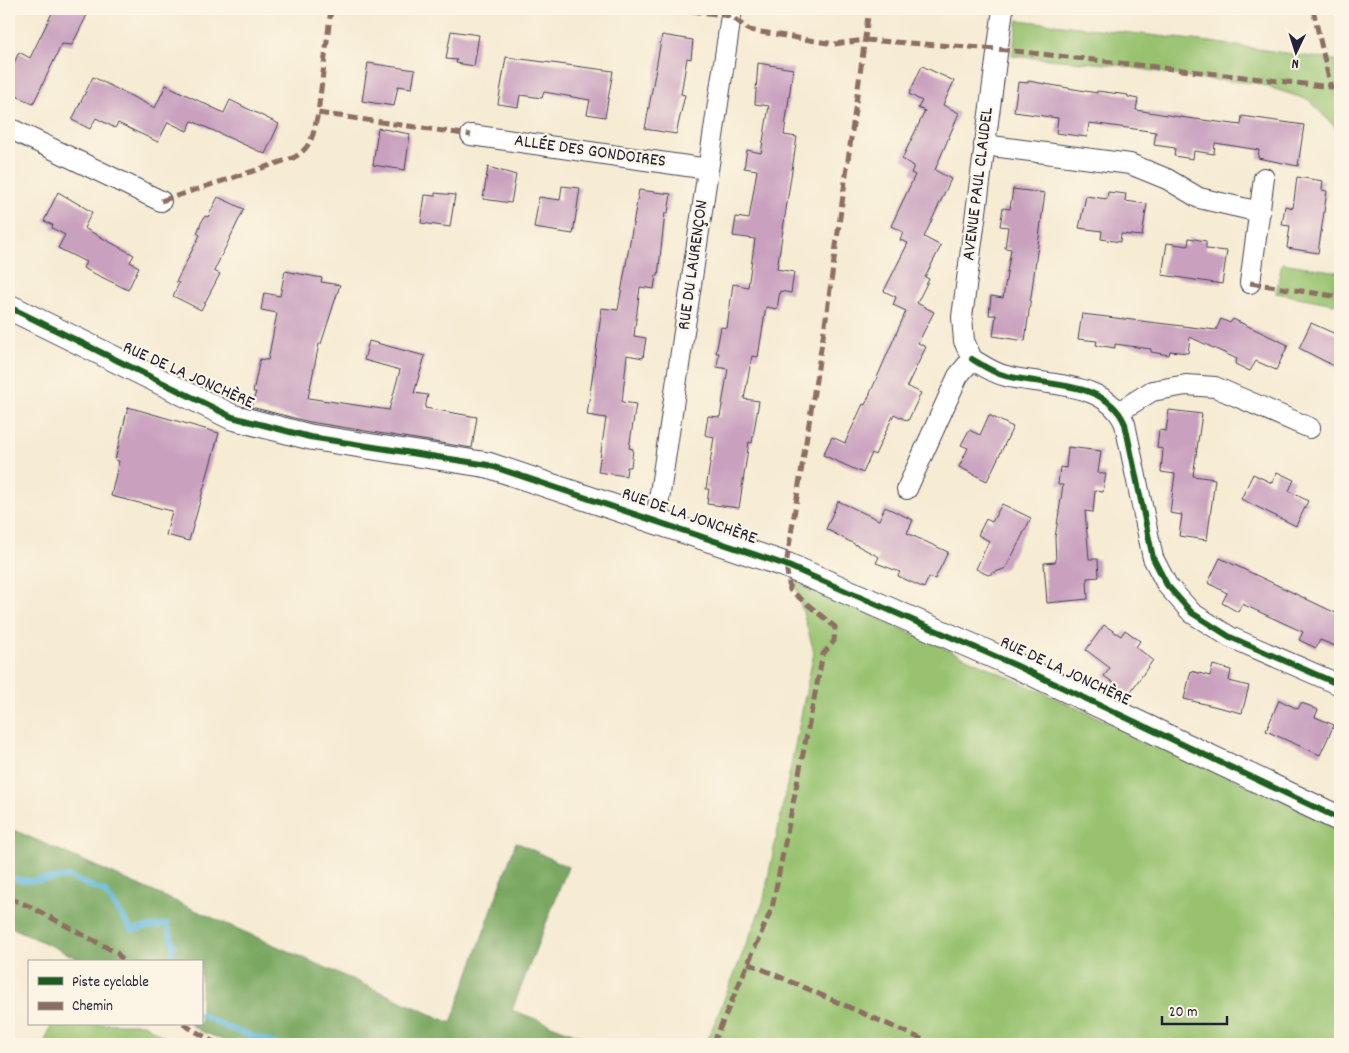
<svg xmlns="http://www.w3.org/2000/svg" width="1349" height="1053" font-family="Dekko,sans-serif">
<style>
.green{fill:#98c26f;stroke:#5d7255}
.forest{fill:#7aa862;stroke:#4e654e}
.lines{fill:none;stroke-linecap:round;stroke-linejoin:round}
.stream{stroke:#60b8dd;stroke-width:6}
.building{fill:#c9a1bf}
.minor-casing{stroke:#424052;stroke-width:22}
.tertiary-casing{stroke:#424052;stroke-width:27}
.minor{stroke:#fff;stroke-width:20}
.tertiary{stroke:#fff;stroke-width:25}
.quiet{stroke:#8d6e63;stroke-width:5;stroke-dasharray:10 5;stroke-linecap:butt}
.cycleway-casing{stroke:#fcf5e5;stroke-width:9}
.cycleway{stroke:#1b5e20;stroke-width:6}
.labels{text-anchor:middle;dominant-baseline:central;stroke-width:4.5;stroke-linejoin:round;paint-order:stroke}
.street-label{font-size:18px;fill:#22223b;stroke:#fcf5e5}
</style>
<rect width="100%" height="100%" fill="#fcf5e5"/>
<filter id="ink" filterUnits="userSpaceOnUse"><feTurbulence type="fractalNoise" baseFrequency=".02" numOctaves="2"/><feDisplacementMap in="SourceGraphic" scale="10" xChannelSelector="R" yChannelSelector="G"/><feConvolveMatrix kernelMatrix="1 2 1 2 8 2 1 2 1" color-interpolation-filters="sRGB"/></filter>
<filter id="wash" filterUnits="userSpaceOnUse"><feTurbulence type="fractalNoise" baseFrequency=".0096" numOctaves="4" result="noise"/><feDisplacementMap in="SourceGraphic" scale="20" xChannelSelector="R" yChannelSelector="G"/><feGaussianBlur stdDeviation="1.12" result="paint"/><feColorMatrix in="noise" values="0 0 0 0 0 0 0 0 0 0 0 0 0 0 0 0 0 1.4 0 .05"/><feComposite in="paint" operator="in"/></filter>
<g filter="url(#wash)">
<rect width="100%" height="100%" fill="#f6ebd3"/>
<!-- green -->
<g class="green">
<polygon points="1018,20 1210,42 1340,61 1340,137 1336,128 1309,100 1256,83 1200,79 1118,65 1012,56"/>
<polygon points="1282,263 1338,272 1340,266 1340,305 1276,293"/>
<polygon points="794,580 1340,827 1340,1044 706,1044 763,903 814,652"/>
<polygon points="52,1024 144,1024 175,1044 44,1044"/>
</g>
<!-- forest -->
<polygon class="forest" points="9,828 451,1023 516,842 568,867 512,1010 601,1044 234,1044 200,1031 190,1024 201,1024 201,962 85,962 9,926"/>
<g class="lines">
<!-- stream -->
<g class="stream">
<polyline points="9,878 30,881 69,877 105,892 132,930 167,924 174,946 170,962"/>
<polyline points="201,1015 231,1029 276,1044"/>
</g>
</g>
<g id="blocks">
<!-- building -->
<g class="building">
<polygon points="54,9 90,9 72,45 62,44 33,104 9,92 9,74 19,52 30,58"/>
<polygon points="451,31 479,35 474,66 456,63 457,60 446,59"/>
<polygon points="662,35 693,40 691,59 687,58 681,94 685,95 676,134 645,129"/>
<polygon points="506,57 613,71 605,117 587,114 590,100 544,92 542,98 520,95 518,107 498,104"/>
<polygon points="368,63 415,70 412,88 398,86 394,106 362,101"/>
<polygon points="758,63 793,69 784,135 797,137 777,269 794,272 791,293 780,291 777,309 766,307 758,357 752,356 744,399 759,401 752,443 749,442 739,508 707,504 709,489 706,489 714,437 705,435 708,416 720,417 728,369 717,367 719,353 716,353 721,327 727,328 733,284 748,287 755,239 733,236 736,217 749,219 757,170 744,168 747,150 761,153 769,106 755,104"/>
<polygon points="922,66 954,81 943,105 959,113 935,170 951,179 924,237 941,246 925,277 929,279 917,303 934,312 918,343 926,347 907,386 921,393 908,421 894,414 875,455 872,453 863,473 823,455 832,437 845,443 863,404 865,405 906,311 893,305 896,297 884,291 908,243 900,240 903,232 891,226 915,175 911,173 914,166 902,159 925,111 918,108 922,101 909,94"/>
<polygon points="93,77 155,108 166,85 224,113 230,100 279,124 265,154 192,121 187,131 168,122 158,142 118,123 115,128 96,118 90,129 72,120"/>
<polygon points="1028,81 1097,93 1097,91 1128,95 1128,97 1138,99 1136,110 1180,117 1241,125 1242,116 1304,125 1298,166 1258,158 1259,150 1215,143 1214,154 1194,151 1193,159 1174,156 1175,148 1154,145 1156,132 1106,125 1089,123 1087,137 1056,133 1058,118 1014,112 1018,82 1028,83"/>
<polygon points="378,128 410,134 405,170 373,165"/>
<polygon points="488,167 516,175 511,203 483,199"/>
<polygon points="1297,177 1323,181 1322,190 1327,191 1318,253 1287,248 1290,226 1282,225 1285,206 1293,208"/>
<polygon points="562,186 580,188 573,234 534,228 539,197 560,200"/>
<polygon points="1013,189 1045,193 1025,341 993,336 996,315 989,315 991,296 1003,298 1011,249 1005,248 1008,227 1000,226 1003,208 1010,209"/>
<polygon points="639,190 671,194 668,213 665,213 658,276 656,275 654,289 640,287 634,336 646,338 643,358 627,355 622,402 636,404 629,448 633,449 631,467 627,467 626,476 598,472 606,418 587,415 602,308 618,310"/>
<polygon points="58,192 92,212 84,228 134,255 130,262 139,267 128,290 83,268 86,262 58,248 65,235 52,228 53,225 44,221"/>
<polygon points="1108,192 1126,194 1125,201 1147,204 1142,236 1121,234 1120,242 1101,239 1102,231 1079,228 1086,196 1107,199"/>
<polygon points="435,193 455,195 450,227 421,223 425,195 435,196"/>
<polygon points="218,197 244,209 214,271 220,274 201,310 173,296 179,283 176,282 200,235 197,233 201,223 205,216 208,217"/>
<polygon points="1189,238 1206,241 1206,249 1227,251 1222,284 1162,275 1167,243 1188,246"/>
<polygon points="285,271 322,278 321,282 340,285 321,344 319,344 308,398 389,410 400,370 364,360 369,341 425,356 414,393 428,395 425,408 477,417 472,448 310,422 251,407 256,392 253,392 260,359 268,360 277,313 261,310 264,293 280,296"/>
<polygon points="1082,314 1216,330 1221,319 1230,323 1233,319 1288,345 1276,370 1256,361 1250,371 1235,364 1237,359 1190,337 1188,353 1170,351 1169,355 1151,352 1151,349 1115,344 1115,348 1096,345 1097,341 1078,339"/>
<polygon points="1311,323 1340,336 1340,369 1299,348"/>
<polygon points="128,407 219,433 189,541 166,535 172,511 111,496 119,461 115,460"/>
<polygon points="1169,410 1202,414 1193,476 1215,479 1207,540 1179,536 1182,515 1170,513 1175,474 1161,472 1163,449 1157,448 1159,430 1166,431"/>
<polygon points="989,415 1013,427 987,481 959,467 968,448 961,445 969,430 980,435"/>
<polygon points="1068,447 1101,451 1098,473 1106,474 1103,492 1095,491 1093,512 1085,511 1089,559 1098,559 1099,577 1087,578 1088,599 1047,603 1044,563 1056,562 1055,538 1063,485 1058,485 1060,467 1066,468"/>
<polygon points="1277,472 1294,480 1289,491 1308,501 1296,526 1241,499 1253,474 1272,483"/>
<polygon points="838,501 879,520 885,507 913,520 907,533 948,552 935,579 929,577 924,588 898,576 900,572 876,563 879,557 826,529"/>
<polygon points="1002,504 1031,518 1006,568 988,575 976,569 989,541 978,535 986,519 992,522"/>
<polygon points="1220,558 1340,615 1340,648 1320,640 1316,648 1299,640 1303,632 1242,604 1238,612 1222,603 1227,593 1208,583"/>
<polygon points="1104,625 1121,636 1125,630 1140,641 1136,647 1153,660 1129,694 1104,676 1110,668 1086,650"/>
<polygon points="1213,665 1231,670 1229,681 1249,686 1242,713 1184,699 1191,671 1210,676"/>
<polygon points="1279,700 1298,709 1301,703 1310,706 1318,710 1315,717 1334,725 1320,755 1266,731"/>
</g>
</g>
</g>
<g filter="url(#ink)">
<use href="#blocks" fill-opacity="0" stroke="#424052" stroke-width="1"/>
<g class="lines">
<defs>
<g id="minor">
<polyline points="9,128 161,201"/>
<polyline points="471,135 708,169"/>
<polyline points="984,145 1130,164 1167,179 1199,198 1260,212"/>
<polyline points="1250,283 1264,178"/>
<path d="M972 359C982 365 993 373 1006 376 1045 386 1107 380 1125 424L1153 558 1167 585 1192 613 1230 637 1340 685"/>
<polyline points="972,359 964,341 962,317 1003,9"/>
<polyline points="1120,411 1152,391 1186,385 1215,387 1310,428"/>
<polyline points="907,489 958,376 972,359"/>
<polyline points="656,520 732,9"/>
</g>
<polyline id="tertiary" points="9,307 232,417 310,437 488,465 786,565 1015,665 1340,819"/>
</defs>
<!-- minor casing -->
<use href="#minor" class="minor-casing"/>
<!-- tertiary casing -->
<use href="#tertiary" class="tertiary-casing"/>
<!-- minor -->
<use href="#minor" class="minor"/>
<!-- tertiary -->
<use href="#tertiary" class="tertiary"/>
<!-- quiet -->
<g class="quiet">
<polyline points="331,9 318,113 471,135"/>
<polyline points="676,9 731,16 749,30 834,44 865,40 997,49 1340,88"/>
<polyline points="1313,9 1331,88"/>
<path d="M161 201 293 158C313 147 313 134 318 113"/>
<polyline points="1250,283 1340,297"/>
<polyline points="9,898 31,907 117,953 124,962"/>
<polyline points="748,963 933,1044"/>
<polyline points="183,1024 217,1044"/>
<polyline points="713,1044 772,908 823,654 834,641 835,627 790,590 786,565 826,318 869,9"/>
</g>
<defs>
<g id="cycleway">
<polyline points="9,307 232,417 310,437 488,465 786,565 1015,665 1340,819"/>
<path d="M972 359C982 365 993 373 1006 376 1045 386 1107 380 1125 424L1153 558 1167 585 1192 613 1230 637 1340 685"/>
</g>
</defs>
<!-- cycleway casing -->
<use href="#cycleway" class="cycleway-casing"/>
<!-- cycleway -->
<use href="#cycleway" class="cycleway"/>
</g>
</g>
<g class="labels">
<!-- street labels -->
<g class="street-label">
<text transform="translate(590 152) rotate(8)">ALLÉE DES GONDOIRES</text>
<text transform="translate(979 184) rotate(-83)">AVENUE PAUL CLAUDEL</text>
<text transform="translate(694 265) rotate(-82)">RUE DU LAURENÇON</text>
<text transform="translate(188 376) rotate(24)">RUE DE LA JONCHÈRE</text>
<text transform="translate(689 517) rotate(19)">RUE DE LA JONCHÈRE</text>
<text transform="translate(1065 672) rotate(25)">RUE DE LA JONCHÈRE</text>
</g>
</g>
<!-- margin -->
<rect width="1349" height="1053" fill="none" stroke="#fcf5e5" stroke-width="30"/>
<!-- legend -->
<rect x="28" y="960" width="175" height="65" fill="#fcf5e5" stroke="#a5a1a1"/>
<rect x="38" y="977" width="25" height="8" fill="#1b5e20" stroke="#a5a1a1"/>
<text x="72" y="986" font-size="15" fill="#22223b">Piste cyclable</text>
<rect x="38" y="1002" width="25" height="8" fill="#8d6e63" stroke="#a5a1a1"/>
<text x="72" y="1010" font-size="15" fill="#22223b">Chemin</text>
<!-- north arrow -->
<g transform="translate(1296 52) rotate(184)" stroke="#fcf5e5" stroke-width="4" paint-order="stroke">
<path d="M0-4L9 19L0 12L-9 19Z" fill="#22223b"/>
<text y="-8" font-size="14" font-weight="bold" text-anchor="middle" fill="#22223b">N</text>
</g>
<!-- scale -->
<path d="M1162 1016v8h65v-8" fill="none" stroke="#22223b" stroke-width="2.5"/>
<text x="1169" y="1016" font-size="15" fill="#22223b" stroke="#fcf5e5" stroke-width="4" paint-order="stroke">20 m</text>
</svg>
